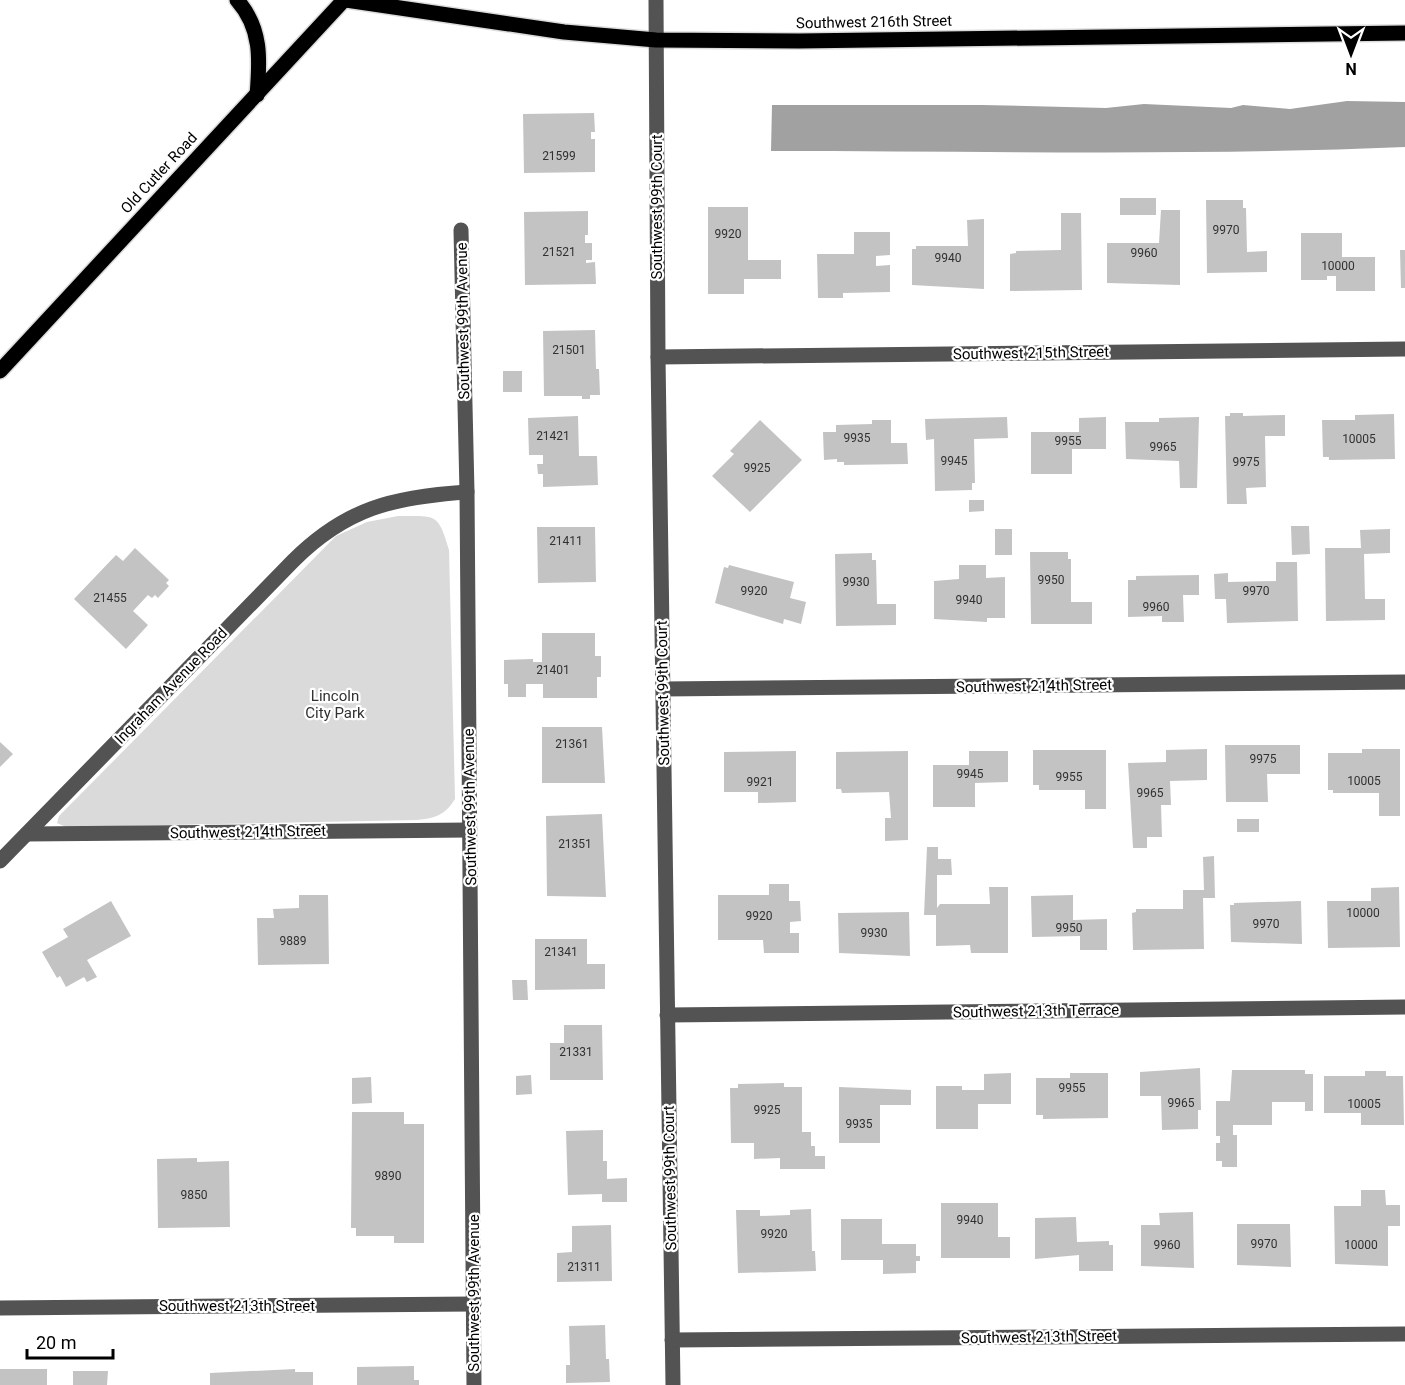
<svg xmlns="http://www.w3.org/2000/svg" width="1405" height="1385" font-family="Roboto,sans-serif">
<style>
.green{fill:#dadada}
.water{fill:#a1a1a1}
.building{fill:#c3c3c3}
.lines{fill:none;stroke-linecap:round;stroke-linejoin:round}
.major-casing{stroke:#dbdbdb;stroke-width:18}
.minor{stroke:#535353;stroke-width:15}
.major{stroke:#000;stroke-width:15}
.labels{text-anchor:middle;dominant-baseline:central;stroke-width:4.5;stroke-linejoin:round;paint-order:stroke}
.number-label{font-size:12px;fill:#313131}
.street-label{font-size:15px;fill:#000;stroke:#fff}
.park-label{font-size:15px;fill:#313131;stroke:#fff}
</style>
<rect width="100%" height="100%" fill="#fff"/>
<!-- green -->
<path class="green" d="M398 516C436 516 438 512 449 550L455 799C445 815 436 818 417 820L66 827 57 823 59 816 336 536 367 522Z"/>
<!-- water -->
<path class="water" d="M1347 101 1405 102V147C1194 156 983 151 771 151L772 105H982L1106 108 1144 104 1231 108 1243 105 1290 109Z"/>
<!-- building -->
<g class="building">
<polygon points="594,113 595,132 591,132 591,139 595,139 595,172 524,173 523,114"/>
<rect x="1120" y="198" width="36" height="17"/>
<polygon points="1206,200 1243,200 1243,208 1246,208 1247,252 1267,251 1267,272 1207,273"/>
<polygon points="708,207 748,207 748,260 781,260 781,279 744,279 744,294 708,294"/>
<polygon points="1161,210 1180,210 1180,285 1107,283 1107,243 1159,243"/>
<polygon points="588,211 588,235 585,235 585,243 592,243 592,260 586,260 586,263 595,262 596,284 525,285 524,212"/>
<polygon points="1061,213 1081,213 1082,290 1010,291 1010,254 1016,253 1016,251 1061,250"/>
<polygon points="984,219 984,289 912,285 912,249 916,249 916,246 968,246 967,220"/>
<polygon points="854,232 890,232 890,255 876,256 876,266 890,265 890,292 843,293 843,298 818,298 817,254 854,254"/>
<polygon points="1301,233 1342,233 1342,257 1375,257 1375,291 1336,291 1336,276 1327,276 1327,280 1301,280"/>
<polygon points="1400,250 1405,250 1405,288 1401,288"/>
<polygon points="595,330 596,369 599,369 600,395 590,395 590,399 582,399 582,396 544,396 543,331"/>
<rect x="503" y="371" width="19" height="21"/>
<polygon points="1230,413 1243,413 1243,416 1285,415 1285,436 1265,436 1266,487 1246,488 1247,504 1227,504 1225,416 1230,416"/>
<polygon points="1394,414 1395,459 1329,460 1329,457 1323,457 1322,420 1355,420 1355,415"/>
<polygon points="578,416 579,456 597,456 598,485 543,487 543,474 538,474 537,464 543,464 543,455 529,455 528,418"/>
<polygon points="1007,417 1008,438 974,439 975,483 972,483 972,490 935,491 934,439 926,440 925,419"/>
<polygon points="1106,417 1106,449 1072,449 1072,474 1031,474 1031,432 1079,432 1079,418"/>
<polygon points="1199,417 1197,488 1180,488 1179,461 1126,459 1125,422 1159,422 1159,418"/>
<polygon points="760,420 802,460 750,512 712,476 734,454 730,451"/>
<polygon points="872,420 891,420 891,443 907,443 908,464 844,465 844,462 837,462 837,459 824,460 823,432 836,432 836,425 872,424"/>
<polygon points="969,500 984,500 984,511 969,512"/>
<polygon points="1291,526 1309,526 1310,554 1292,555"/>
<polygon points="537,527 595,527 596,582 538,583"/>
<rect x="995" y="529" width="17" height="26"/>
<polygon points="1390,529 1390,553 1364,554 1365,599 1385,599 1385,620 1326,621 1325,548 1361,548 1360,530"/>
<polygon points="135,548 169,580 166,583 169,586 158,598 155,595 152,598 148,595 133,611 148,625 126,649 74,599 116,555 123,561"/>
<polygon points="1030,552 1068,552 1068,559 1071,559 1071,602 1092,602 1092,624 1031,624"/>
<polygon points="872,553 872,560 876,560 877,604 896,604 896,625 836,626 835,554"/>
<polygon points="1276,562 1297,562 1298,621 1227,623 1226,599 1215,599 1214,574 1228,573 1228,582 1276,581"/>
<polygon points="729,565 794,582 790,598 806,602 801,624 784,619 783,624 715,603 724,567 728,568"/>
<polygon points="959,565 986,565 986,578 1005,577 1005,618 987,618 987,622 934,619 934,581 959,579"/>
<polygon points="1199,575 1199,595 1183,595 1184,622 1162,622 1162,616 1128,617 1128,580 1136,580 1136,576"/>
<polygon points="542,633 595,633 595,656 601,656 601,677 597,677 597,698 543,698 543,684 526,684 526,697 508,697 508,684 504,684 504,660 533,659 533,662 542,662"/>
<polygon points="542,727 602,727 605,783 542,783"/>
<polygon points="0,742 13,754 0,767"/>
<polygon points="1225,745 1300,745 1300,774 1267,774 1268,802 1226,802"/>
<polygon points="1207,749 1207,780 1170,781 1171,805 1161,805 1162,837 1147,837 1147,848 1133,848 1128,763 1166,762 1166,750"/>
<polygon points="1362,749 1400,749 1400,816 1379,816 1379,793 1333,793 1333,790 1328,790 1328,753 1362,753"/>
<polygon points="1033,750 1106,750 1106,809 1085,809 1085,790 1039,790 1039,785 1033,785"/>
<polygon points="796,751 796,802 758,803 758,792 724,792 724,752"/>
<polygon points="908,751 908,840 885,841 885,818 891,818 889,792 842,793 841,789 836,789 836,752"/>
<polygon points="969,751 1008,751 1008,782 975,783 975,807 933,807 933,765 969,765"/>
<polygon points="602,814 606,897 547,896 546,816"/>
<rect x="1237" y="819" width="22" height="13"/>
<polygon points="927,847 938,847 938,859 951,859 952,875 937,875 937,908 940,904 990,904 989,887 1008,887 1008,953 971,953 970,945 936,946 936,915 924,915"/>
<polygon points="1214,856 1215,898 1203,898 1204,949 1133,950 1132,913 1136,912 1136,909 1183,909 1183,890 1204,890 1203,857"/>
<polygon points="769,884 789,884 789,901 800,901 801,921 790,922 790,933 799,933 799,953 764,953 763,940 718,940 718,895 769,895"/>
<polygon points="1399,887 1400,947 1328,948 1327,901 1371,901 1371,888"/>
<polygon points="299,895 328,895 329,964 258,965 257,918 274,918 273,909 299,908"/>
<polygon points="1073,895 1073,920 1107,919 1107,950 1080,950 1080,936 1032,937 1031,896"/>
<polygon points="111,901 131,936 87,960 97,977 87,982 84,977 66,987 60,976 57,978 42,952 68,937 63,929"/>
<polygon points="1301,901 1302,944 1231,942 1230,905 1234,905 1234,903"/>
<polygon points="909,912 910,956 839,953 838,913"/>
<polygon points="535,939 587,939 587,964 605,964 605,989 535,990"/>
<polygon points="512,980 527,980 528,1000 513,1000"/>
<polygon points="564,1025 602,1025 603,1080 550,1080 550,1043 564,1043"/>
<polygon points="1200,1068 1201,1110 1198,1110 1198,1129 1162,1130 1161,1096 1140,1096 1140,1072"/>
<polygon points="1232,1070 1305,1070 1305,1074 1313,1074 1313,1111 1305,1111 1305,1102 1272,1102 1272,1125 1233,1125 1233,1135 1237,1135 1237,1167 1222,1167 1222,1161 1216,1161 1216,1143 1220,1143 1220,1136 1216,1136 1216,1101 1230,1101"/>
<polygon points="1365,1071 1386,1071 1386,1076 1403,1076 1404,1125 1361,1125 1361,1113 1324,1113 1324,1076 1365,1076"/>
<polygon points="1011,1073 1011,1104 978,1104 978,1129 936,1129 936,1086 962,1086 962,1090 984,1090 984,1074"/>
<polygon points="1070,1073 1108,1073 1108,1118 1043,1119 1043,1115 1036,1115 1036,1078 1070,1078"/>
<polygon points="531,1075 532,1094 516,1095 516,1076"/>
<polygon points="371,1077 372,1103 352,1104 352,1078"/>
<polygon points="784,1083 784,1087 802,1087 802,1132 811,1132 811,1146 815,1146 815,1156 825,1156 825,1169 780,1169 780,1158 754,1159 754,1143 731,1143 730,1088 738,1088 738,1084"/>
<polygon points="839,1087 911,1090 911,1105 880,1105 880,1143 839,1143"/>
<polygon points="352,1112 404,1112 404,1124 424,1124 424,1243 394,1243 394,1236 356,1236 356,1228 351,1228"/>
<polygon points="603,1130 603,1161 607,1161 607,1179 627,1178 627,1202 602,1202 602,1194 568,1195 566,1131"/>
<polygon points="197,1158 197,1162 229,1161 230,1227 158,1228 157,1159"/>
<polygon points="1361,1190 1385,1190 1386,1205 1400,1205 1400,1226 1388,1226 1388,1266 1335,1264 1334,1206 1361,1206"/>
<polygon points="941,1203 998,1203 998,1237 1010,1237 1010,1258 941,1258"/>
<polygon points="811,1209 812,1251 815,1251 816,1271 738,1273 736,1210 760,1210 760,1216 790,1215 790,1210"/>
<polygon points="1193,1212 1194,1268 1141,1266 1141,1225 1160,1225 1159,1213"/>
<polygon points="1076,1217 1077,1242 1109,1241 1109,1245 1113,1245 1113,1271 1079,1271 1079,1255 1035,1259 1035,1218"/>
<polygon points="841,1219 882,1219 882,1244 916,1244 916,1256 920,1256 920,1261 916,1261 916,1273 883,1274 883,1260 841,1260"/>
<polygon points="1237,1224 1290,1224 1291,1267 1237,1265"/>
<polygon points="611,1225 612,1281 557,1282 557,1253 572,1252 572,1226"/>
<polygon points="605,1325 606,1359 609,1359 610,1382 566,1383 566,1365 570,1365 569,1326"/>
<polygon points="414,1366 414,1380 419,1380 419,1385 357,1385 357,1367"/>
<rect x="0" y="1369" width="47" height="16"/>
<polygon points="295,1369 295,1372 313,1372 313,1385 210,1385 210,1373"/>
<polygon points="73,1371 108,1371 107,1385 73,1385"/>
</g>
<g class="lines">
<defs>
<g id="major">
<path d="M237 0C262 28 260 60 257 95"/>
<polyline points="346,0 564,32 656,40 799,41 1405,33"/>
<polyline points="0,371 344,0"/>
</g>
</defs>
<!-- major casing -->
<use href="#major" class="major-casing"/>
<!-- minor -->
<g class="minor">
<polyline points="656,0 658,357 673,1385"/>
<polyline points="461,230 467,492 474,1385"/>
<polyline points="658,357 1405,349"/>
<polyline points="663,689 1405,682"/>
<polyline points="27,834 470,830"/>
<path d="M0 861 293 561C346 508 393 497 467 492"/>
<polyline points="667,1015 1405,1007"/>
<polyline points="0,1308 474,1304"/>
<polyline points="672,1340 1405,1334"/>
</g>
<!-- major -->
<use href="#major" class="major"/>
</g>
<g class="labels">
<!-- number labels -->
<g class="number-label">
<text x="559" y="156">21599</text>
<text x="1226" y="230">9970</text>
<text x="728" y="234">9920</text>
<text x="559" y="252">21521</text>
<text x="1144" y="253">9960</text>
<text x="948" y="258">9940</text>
<text x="1338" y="266">10000</text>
<text x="569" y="350">21501</text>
<text x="553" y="436">21421</text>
<text x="857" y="438">9935</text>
<text x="1359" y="439">10005</text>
<text x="1068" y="441">9955</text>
<text x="1163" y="447">9965</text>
<text x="954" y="461">9945</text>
<text x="1246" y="462">9975</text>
<text x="757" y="468">9925</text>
<text x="566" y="541">21411</text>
<text x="1051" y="580">9950</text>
<text x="856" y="582">9930</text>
<text x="754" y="591">9920</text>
<text x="1256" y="591">9970</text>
<text x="110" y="598">21455</text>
<text x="969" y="600">9940</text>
<text x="1156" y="607">9960</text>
<text x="553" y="670">21401</text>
<text x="572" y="744">21361</text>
<text x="1263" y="759">9975</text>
<text x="970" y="774">9945</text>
<text x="1069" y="777">9955</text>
<text x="1364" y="781">10005</text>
<text x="760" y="782">9921</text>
<text x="1150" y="793">9965</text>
<text x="575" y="844">21351</text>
<text x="1363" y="913">10000</text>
<text x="759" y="916">9920</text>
<text x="1266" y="924">9970</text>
<text x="1069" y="928">9950</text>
<text x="874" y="933">9930</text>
<text x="293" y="941">9889</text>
<text x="561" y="952">21341</text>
<text x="576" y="1052">21331</text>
<text x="1072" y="1088">9955</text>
<text x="1181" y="1103">9965</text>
<text x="1364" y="1104">10005</text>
<text x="767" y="1110">9925</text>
<text x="859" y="1124">9935</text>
<text x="388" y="1176">9890</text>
<text x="194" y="1195">9850</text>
<text x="970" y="1220">9940</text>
<text x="774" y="1234">9920</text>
<text x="1264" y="1244">9970</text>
<text x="1167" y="1245">9960</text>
<text x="1361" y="1245">10000</text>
<text x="584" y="1267">21311</text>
</g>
<!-- street labels -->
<g class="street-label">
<text transform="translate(874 22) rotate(-1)">Southwest 216th Street</text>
<text transform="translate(159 173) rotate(-47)">Old Cutler Road</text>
<text transform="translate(657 207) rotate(-90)">Southwest 99th Court</text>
<text transform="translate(463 321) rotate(-91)">Southwest 99th Avenue</text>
<text transform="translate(1031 353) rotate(-1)">Southwest 215th Street</text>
<text transform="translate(171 686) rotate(-46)">Ingraham Avenue Road</text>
<text transform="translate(1034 686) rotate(-1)">Southwest 214th Street</text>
<text transform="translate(663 693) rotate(-91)">Southwest 99th Court</text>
<text transform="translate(470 807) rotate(-91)">Southwest 99th Avenue</text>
<text transform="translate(248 832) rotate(-1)">Southwest 214th Street</text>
<text transform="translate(1036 1011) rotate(-1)">Southwest 213th Terrace</text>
<text transform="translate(670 1178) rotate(-91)">Southwest 99th Court</text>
<text transform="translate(474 1293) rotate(-90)">Southwest 99th Avenue</text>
<text x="237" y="1306">Southwest 213th Street</text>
<text transform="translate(1039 1337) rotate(-1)">Southwest 213th Street</text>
</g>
<!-- park labels -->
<g class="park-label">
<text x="335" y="696">Lincoln<tspan x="335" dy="17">City Park</tspan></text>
</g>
</g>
<!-- north arrow -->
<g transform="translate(1351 54) rotate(180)" stroke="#ffffff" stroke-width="4.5" paint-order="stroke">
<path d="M0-4.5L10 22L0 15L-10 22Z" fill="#000000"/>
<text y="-9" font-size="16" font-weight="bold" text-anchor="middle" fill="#000000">N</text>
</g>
<!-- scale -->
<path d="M27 1349v9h86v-9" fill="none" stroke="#000000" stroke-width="3"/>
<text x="36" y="1349" font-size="18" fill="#000000" stroke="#ffffff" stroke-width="4.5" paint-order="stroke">20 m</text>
</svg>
